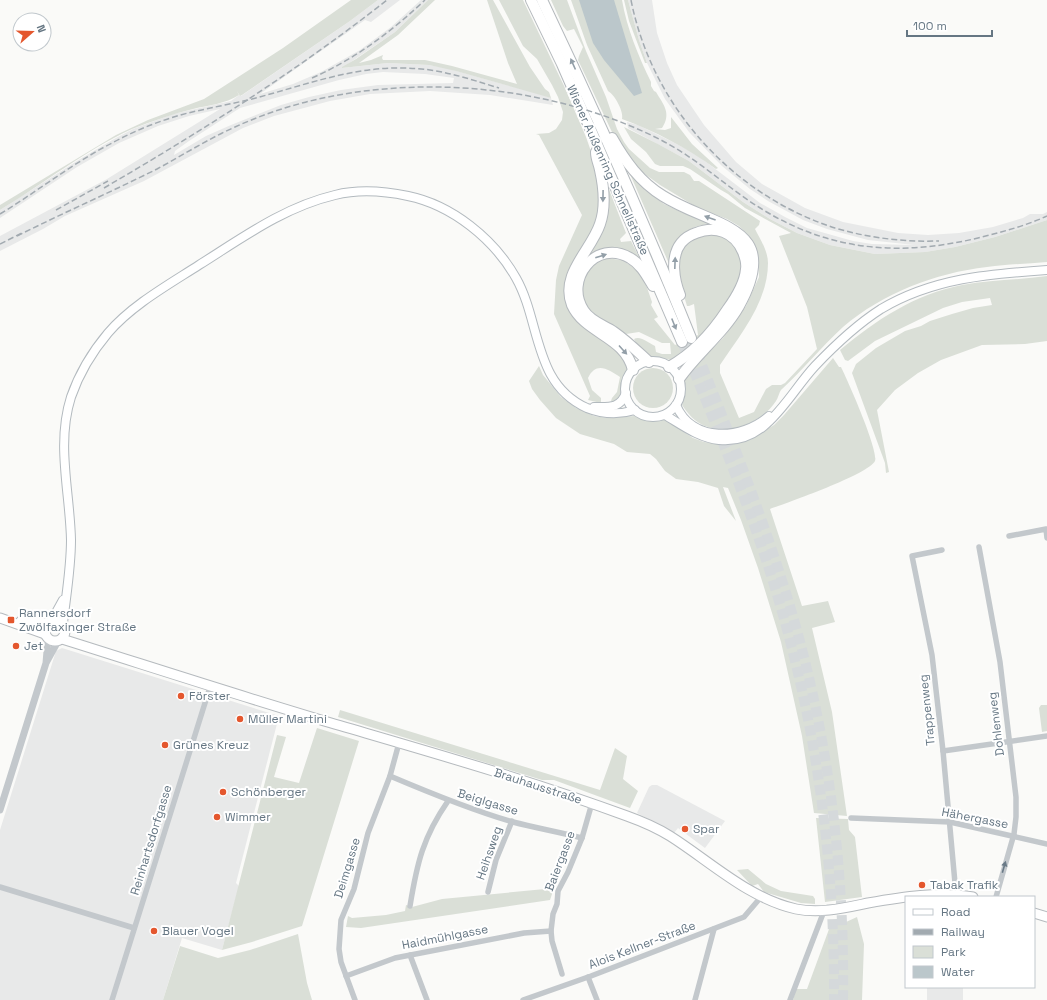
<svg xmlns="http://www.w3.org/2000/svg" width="1047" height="1000" font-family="'Space Grotesk',sans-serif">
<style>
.built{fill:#e8e9e9;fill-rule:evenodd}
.green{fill:#dadfd7}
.water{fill:#bbc7cb}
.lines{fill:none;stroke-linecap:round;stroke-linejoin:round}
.motorway-tunnel{stroke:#d5d9db;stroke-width:10;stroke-dasharray:10 5;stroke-linecap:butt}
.secondary-casing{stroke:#b3babf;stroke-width:10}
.primary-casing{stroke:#b5babe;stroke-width:11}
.motorway-casing{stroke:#b4b9bd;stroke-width:12}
.minor{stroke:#c3c8cc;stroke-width:5.5}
.tertiary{stroke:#c3c8cc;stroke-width:7}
.secondary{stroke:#fff;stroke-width:8}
.primary{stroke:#fff;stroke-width:9}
.motorway{stroke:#fff;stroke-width:10}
.rail{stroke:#a2aab0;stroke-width:1.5;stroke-dasharray:6 3;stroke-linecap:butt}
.oneway{fill:#939fa8}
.oneway2{fill:#6a7a87}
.poi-dot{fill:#e4572e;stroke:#fff;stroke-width:1.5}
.labels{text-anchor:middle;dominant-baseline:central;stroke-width:4;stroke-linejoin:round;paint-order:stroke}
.street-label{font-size:12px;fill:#657683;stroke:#fff}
.poi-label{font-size:12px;fill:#657683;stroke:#fff;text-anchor:start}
</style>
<rect width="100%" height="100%" fill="#fafaf8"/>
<!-- built -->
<g class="built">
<path d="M378 0H400L371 22 365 20 260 94 293 84 321 72 360 50 391 27 421 0H428L395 32 342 68 388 63 429 65 446 68 546 96 551 98 553 105 490 95 430 91 370 94 330 101 274 116 243 128 144 181 65 216 43 229 0 251V236L107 179 220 109 189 116 158 126 119 143 77 167 0 218V210L80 159 114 139 133 129 173 114 231 101 239 95 241 96 350 21ZM383 72 425 74 454 78 453 83 378 85 341 90 309 97 281 105 231 125 206 136 174 155 175 151 189 141 240 108 339 80 366 74Z"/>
<polygon points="628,0 652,0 657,33 667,63 677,85 704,125 736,162 762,184 805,208 843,222 898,233 928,235 959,233 993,227 1023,218 1030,214 1043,214 1047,212 1047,220 995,237 955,247 925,252 875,254 830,245 797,233 770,219 743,202 689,161 628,128 627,122 638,125 683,147 701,158 760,203 785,217 807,228 853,241 872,244 914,245 868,240 827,229 803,220 768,201 750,189 722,166 689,132 665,99 647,63 639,40"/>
<polygon points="62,648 279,716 236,883 239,886 222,950 182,938 163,1000 0,1000 0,830 56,651"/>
<polygon points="652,785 657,785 725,821 705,848 678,828 674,833 637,813 649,787"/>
<rect x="927" y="987" width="36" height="13"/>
</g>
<!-- green -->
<g class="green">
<path d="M351 0H378L350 21 242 95 240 96 237 91 239 95C225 104 209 105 193 109 173 114 152 121 132 129 86 150 43 184 0 210V205L116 135 148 120 204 99 283 48Z"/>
<polygon points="428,0 435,0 398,35 359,63 371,60 383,55 382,58 383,60 425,60 452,66 517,84 508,63 487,0 493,0 530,67 545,89 549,92 551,98 456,71 429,65 388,63 342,68 342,67 356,59 395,32"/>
<path d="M499 0H523L565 88 586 137 595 163 600 181 599 217 568 288 625 355 628 369 623 382 620 396 614 402 611 401 612 398 617 392 620 377C608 369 596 361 588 378L592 390 601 398V403L588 400 590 396 554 314 556 280 559 266 582 215 539 135 536 134 549 133 556 129 562 120 563 112 558 97 552 85 537 59 523 46Z"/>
<path d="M551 0H567L586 51 606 97 617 129 624 142 629 149 650 168 659 172H684L690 175 694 181H699L760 221 759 225 755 229C760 239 768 251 768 263 768 302 740 335 720 365V373L739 418 754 412 766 389 772 385H781L785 383 817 349 807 307 779 236 791 233 745 208 728 194 721 190 690 169 683 166H660L655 164 646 152 631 139 624 127 658 144 689 161 743 202 770 219 797 233 830 245 875 254 925 252 955 247 995 237 1047 220V262C1027 264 1007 264 987 267 935 273 883 293 843 327 821 347 803 370 781 390 779 393 778 398 776 401 762 423 729 436 705 426 695 422 688 414 682 405L686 389 684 378 689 371 723 338 746 306 759 277 758 253 749 236 739 226 727 219 698 208 660 185 635 167 616 140 611 130 578 60 579 56 583 47 574 29 567 31 563 26Z"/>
<path d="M571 0H622C627 29 638 55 651 82V86L654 91 656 92C663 104 672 113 662 128L655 129 665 130 671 128V117L692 144 718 168 716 169C687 148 655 131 622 119 624 112 615 95 608 91L587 45Z"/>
<polygon points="624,0 628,0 639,40 647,63 645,63 629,21"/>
<path d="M630 174 645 190 664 204 681 212 692 215 710 224C680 227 678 240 670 266Z"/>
<path d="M608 187 626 233 620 239 621 242 631 241 641 261C622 245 606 244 586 259L607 193Z"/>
<path d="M708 231 732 239 743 260 739 284 717 319 683 354 671 360 651 356 636 343 634 339C640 335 649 343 655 346L656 352 662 354H671L670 343H662L639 332 626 334 600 319 588 309 584 303 581 285 591 264 605 258 622 260 636 269 644 279 652 302 651 305 658 317 654 319 675 345 698 335 694 304 689 306H687L680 283 677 263 686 242Z"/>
<path d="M1047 276V341L1025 344 982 345 941 360 918 373 895 390 877 410 889 472 886 473 885 463 852 373 856 364 876 348 905 331 921 326 930 321 952 314 973 308 992 305 990 298 962 302 943 308 875 341 848 361 845 360 840 350C876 320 915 294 962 285 990 280 1019 280 1047 276Z"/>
<path d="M833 358 839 367H841C848 381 879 451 875 461 869 474 787 503 770 509L802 606 828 601 835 622 812 628 832 712 847 816 814 813 802 736 781 642 758 568 741 520 728 488 723 487 736 521 724 506 718 488 698 482 676 479 665 471 656 459 650 454 627 452 614 444 580 434 556 418 540 400 532 389 529 381 539 366 543 375 561 397 576 408 594 416 607 418 634 416 648 420 663 418 693 438 704 442 725 445 750 440 774 425 784 415Z"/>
<circle cx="653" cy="388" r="20"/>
<polygon points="1041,705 1047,705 1047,731 1042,732 1039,708"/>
<polygon points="340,710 600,790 615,748 627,756 623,779 638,791 630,808 554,780 542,780 338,717"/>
<polygon points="317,728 359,741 302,926 252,942 222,950 277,735 286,737 274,777 299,783"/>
<polygon points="816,818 848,819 849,830 855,837 862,897 825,902"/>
<polygon points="748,869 766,884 781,891 813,896 815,899 815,904 801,903 764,892 758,884 752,886 737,870"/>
<polygon points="545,889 553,891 550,900 361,928 346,927 348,916 352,918 386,915 405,911 406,905 412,907 442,899"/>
<polygon points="857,917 864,944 862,1000 793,1000 796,989 807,989 832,921 835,920 846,922"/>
<polygon points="298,934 307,983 312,1000 163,1000 180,946 218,958 250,950"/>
</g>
<!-- water -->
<polygon class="water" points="579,0 614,0 642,93 634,96 604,60 593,43"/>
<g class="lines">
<!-- motorway-tunnel -->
<g class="motorway-tunnel">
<path d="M691 338C725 422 759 506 786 593 827 725 845 862 843 1000"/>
<path d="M682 342C716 426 752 511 778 598 817 729 835 863 834 1000"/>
</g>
<defs>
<g id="secondary">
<circle cx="653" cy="389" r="28"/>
<path d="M676 405C692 443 742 440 769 416"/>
<path d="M594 407C609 407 620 409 626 393"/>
<path d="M665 415C682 425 699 438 719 440 767 445 787 396 815 366 835 345 856 325 881 309 933 278 989 274 1047 270"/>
<polyline points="52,620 63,600"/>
<path d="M63 623C66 596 71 568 71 540 70 492 56 444 71 397 79 374 92 352 108 333 132 305 168 285 199 265 242 238 284 207 335 195 359 189 384 191 408 196 452 205 494 239 516 278 541 322 533 384 587 408 602 414 619 415 635 410"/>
</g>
<g id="primary">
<polyline points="0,618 45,634"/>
<circle cx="55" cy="631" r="10"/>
<polyline points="21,621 47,623"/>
<path d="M62 639C148 666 234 694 321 720 423 750 527 779 627 816 641 821 657 828 670 836 711 862 748 898 796 909 820 914 844 908 868 903 902 897 939 891 973 897"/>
<polyline points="1034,913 1047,917"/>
</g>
<g id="motorway">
<polyline points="531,0 562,64 596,142 682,342"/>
<path d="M542 0C595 111 645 224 691 338"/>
<path d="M612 138C625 161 640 182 663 196 714 228 784 225 739 306 723 334 697 353 679 379"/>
<path d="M596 152C596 159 599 164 600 170 604 188 606 207 600 224 591 251 560 274 572 305 585 334 625 336 633 370"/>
<path d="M649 362C638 352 627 341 614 332 604 325 591 322 584 311 563 280 596 238 630 258 641 264 647 276 653 286"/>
<path d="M669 367C694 353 712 333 727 310 735 299 745 283 746 269 747 263 745 257 743 252 735 232 715 225 696 233 690 235 685 238 681 243 670 257 674 280 680 295"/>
</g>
</defs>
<!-- secondary casing -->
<use href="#secondary" class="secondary-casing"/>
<!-- primary casing -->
<use href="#primary" class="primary-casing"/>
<!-- motorway casing -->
<use href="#motorway" class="motorway-casing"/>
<!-- minor -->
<g class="minor">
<polyline points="1009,536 1046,529 1047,538"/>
<polyline points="979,547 1000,662 1016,797 1016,817 1014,834 996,897"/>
<polyline points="942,550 912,556 932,655 943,751 956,894"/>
<polyline points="943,751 1047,736"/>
<path d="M390 776C430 793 471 810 513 822 536 828 559 832 582 838"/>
<polyline points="851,818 950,822 1047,844"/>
<polyline points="0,887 134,928"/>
<polyline points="488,892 496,860 512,821"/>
<path d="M410 906C417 863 423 837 448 801"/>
<polyline points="410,955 427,1000"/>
<polyline points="562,974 552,941 551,931 553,914 557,904 558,891 568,872 582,838 592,803"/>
<polyline points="346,976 395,958 524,933 551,931"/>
<polyline points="588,977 597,1000"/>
<polyline points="112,1000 210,687"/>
<polyline points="355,1000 341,962 339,949 341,920 354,889 368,833 390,776 399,743"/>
<polyline points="523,1000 591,976 744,917 761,897"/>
<polyline points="695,1000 714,929"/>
<polyline points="790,1000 824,911"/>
</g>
<!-- tertiary -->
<g class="tertiary">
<polyline points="47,661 58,641"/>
<polyline points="0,810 46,663 48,639"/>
</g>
<!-- secondary -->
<use href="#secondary" class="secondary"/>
<!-- primary -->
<use href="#primary" class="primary"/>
<!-- motorway -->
<use href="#motorway" class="motorway"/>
<!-- rail -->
<g class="rail">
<path d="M631 0C652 106 732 195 835 228 869 238 903 242 939 241"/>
<path d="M312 78C355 59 391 32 425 0"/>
<path d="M104 188C202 131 298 70 387 0"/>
<polyline points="56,210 108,181"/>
<path d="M0 214C38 191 73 163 112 143 136 130 161 120 188 113 209 108 231 104 252 99 302 86 351 67 402 68 439 68 466 78 499 88"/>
<path d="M17 236C63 213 111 192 157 169 183 155 208 139 235 127 294 100 358 88 423 87 504 86 587 103 659 139 699 159 728 189 765 211 834 252 902 256 978 238 1002 232 1025 226 1047 216"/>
<polyline points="0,244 22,233"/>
</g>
</g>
<!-- one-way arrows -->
<defs><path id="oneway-solid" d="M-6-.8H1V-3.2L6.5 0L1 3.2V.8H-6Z"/></defs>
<g class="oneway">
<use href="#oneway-solid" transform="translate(573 64) rotate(-114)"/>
<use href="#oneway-solid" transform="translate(603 196) rotate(91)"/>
<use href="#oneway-solid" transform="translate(710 218) rotate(-160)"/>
<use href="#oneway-solid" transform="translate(601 256) rotate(-18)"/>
<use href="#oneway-solid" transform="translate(675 263) rotate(-88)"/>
<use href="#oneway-solid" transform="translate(674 324) rotate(68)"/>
<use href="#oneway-solid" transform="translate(623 350) rotate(48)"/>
</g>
<use class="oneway2" href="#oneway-solid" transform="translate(1004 867) rotate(-74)"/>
<!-- markers -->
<g class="poi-dot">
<rect x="7" y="616" width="8" height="8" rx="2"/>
<circle cx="16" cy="646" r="4"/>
<circle cx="181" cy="696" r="4"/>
<circle cx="240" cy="719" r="4"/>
<circle cx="165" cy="745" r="4"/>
<circle cx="223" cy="792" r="4"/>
<circle cx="217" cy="817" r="4"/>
<circle cx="685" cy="829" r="4"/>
<circle cx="922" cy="885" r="4"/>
<circle cx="154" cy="931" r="4"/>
</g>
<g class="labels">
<!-- street labels -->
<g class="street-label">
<text transform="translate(608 170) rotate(66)">Wiener Außenring Schnellstraße</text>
<text transform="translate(927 710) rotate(-96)">Trappenweg</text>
<text transform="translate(996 724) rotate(-97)">Dohlenweg</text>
<text transform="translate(538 786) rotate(18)">Brauhausstraße</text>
<text transform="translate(488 802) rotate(17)">Beiglgasse</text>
<text transform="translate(975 818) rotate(11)">Hähergasse</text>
<text transform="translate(151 840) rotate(-73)">Reinhartsdorfgasse</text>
<text transform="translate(489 853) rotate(-71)">Heihsweg</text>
<text transform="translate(560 861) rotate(-69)">Baiergasse</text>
<text transform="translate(347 868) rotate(-73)">Deimgasse</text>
<text transform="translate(445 937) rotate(-11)">Haidmühlgasse</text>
<text transform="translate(642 945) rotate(-21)">Alois Kellner-Straße</text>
</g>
<!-- poi labels -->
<g class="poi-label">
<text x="19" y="613">Rannersdorf<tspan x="19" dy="14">Zwölfaxinger Straße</tspan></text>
<text x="24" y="646">Jet</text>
<text x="189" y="696">Förster</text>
<text x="248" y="719">Müller Martini</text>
<text x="173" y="745">Grünes Kreuz</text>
<text x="231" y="792">Schönberger</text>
<text x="225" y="817">Wimmer</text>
<text x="693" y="829">Spar</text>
<text x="930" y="885">Tabak Trafik</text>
<text x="162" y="931">Blauer Vogel</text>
</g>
</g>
<!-- legend -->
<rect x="905" y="896" width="130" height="92" fill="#ffffff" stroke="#c1c8cd"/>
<rect x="913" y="909" width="20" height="6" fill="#ffffff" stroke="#c1c8cd"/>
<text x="941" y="916" font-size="12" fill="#657683">Road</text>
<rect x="913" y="929" width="20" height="6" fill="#a2aab0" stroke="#c1c8cd"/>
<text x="941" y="936" font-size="12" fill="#657683">Railway</text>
<rect x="913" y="946" width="20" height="12" fill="#dadfd7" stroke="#c1c8cd"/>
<text x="941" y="956" font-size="12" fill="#657683">Park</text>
<rect x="913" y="966" width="20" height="12" fill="#bbc7cb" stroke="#c1c8cd"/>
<text x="941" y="976" font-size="12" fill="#657683">Water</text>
<!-- north arrow -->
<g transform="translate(32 32) rotate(70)"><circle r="19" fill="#ffffff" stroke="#c1c8cd"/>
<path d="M0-3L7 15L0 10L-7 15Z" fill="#e4572e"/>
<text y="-6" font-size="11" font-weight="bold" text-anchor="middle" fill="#657683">N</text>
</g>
<!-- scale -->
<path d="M907 30v6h85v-6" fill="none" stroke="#657683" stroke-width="2"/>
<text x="913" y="30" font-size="12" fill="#657683" stroke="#ffffff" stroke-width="3" paint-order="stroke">100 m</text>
</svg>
